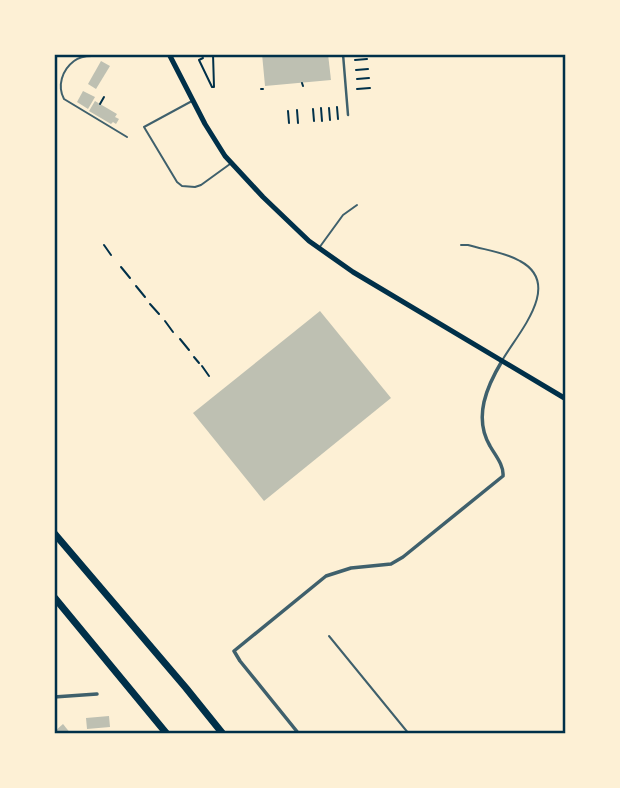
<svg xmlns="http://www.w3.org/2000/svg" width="620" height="788" font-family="Rubik,sans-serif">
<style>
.building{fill:#bec0b2}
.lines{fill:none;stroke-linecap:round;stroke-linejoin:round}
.path{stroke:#003049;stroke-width:2}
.service{stroke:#3f606c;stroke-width:2}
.pedestrian{stroke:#3f606c;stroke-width:2.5}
.minor{stroke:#3f606c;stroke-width:3.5}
.secondary{stroke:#003049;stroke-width:5}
.motorway{stroke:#003049;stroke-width:7}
.neatline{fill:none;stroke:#003049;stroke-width:2.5}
</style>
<rect width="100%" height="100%" fill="#fdf0d5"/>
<!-- building -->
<g class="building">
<polygon points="262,54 328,54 331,80 265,86"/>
<polygon points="101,61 110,66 96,89 88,84"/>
<polygon points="83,91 95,97 88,109 77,102"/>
<polygon points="95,101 117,114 115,117 119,119 116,124 113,122 111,124 89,111"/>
<polygon points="320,311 391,398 264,501 193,413"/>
<polygon points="109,716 110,727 87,729 86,718"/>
<polygon points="63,724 71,734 57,734 55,731"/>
</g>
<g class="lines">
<!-- path -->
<g class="path">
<polyline points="210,54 211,54"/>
<polyline points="203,58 199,60 212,87 214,87 213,54"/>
<polyline points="355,60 367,59"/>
<polyline points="356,70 368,69"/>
<polyline points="357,79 369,78"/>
<polyline points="302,83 303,86"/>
<polyline points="261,89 263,89"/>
<polyline points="357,89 370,88"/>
<polyline points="100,104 104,97"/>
<polyline points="337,107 338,119"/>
<polyline points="321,108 322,121"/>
<polyline points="329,108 330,120"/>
<polyline points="313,109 314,121"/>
<polyline points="297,110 298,123"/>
<polyline points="288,111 289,123"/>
<polyline points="104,245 111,255"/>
<polyline points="121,267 130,278"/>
<polyline points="136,286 145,297"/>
<polyline points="150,304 159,314"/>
<polyline points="165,321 173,332"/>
<polyline points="180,339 189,350"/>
<polyline points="194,357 199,363"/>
<polyline points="202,366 209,376"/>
</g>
<!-- service -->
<g class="service">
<path d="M92 56C86 56 79 57 74 61 62 70 57 86 64 99L127 137"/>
<polyline points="192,101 144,127 177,182 182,186 195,187 201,185 230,164"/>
<path d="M461 245H468C485 250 505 252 520 261 563 284 519 332 503 359"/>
<polyline points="319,248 343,215 357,205"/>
<polyline points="329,636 409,734"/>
</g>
<!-- pedestrian -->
<polyline class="pedestrian" points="343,54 348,115"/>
<!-- minor -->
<g class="minor">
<polyline points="54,697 97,694"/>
<path d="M299 734 240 661 234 651 326 576 351 568 391 564 403 557 503 476C504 465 495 455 490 446 473 417 487 386 502 361"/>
</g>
<!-- secondary -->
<polyline class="secondary" points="169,54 205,124 225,156 263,197 309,241 353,272 566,399"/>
<!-- motorway -->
<g class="motorway">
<polyline points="54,533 186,688 223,734"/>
<polyline points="54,597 167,734"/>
</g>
</g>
<!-- border -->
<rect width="620" height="788" fill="none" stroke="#fdf0d5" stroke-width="112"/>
<rect x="56" y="56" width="508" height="676" class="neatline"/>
</svg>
